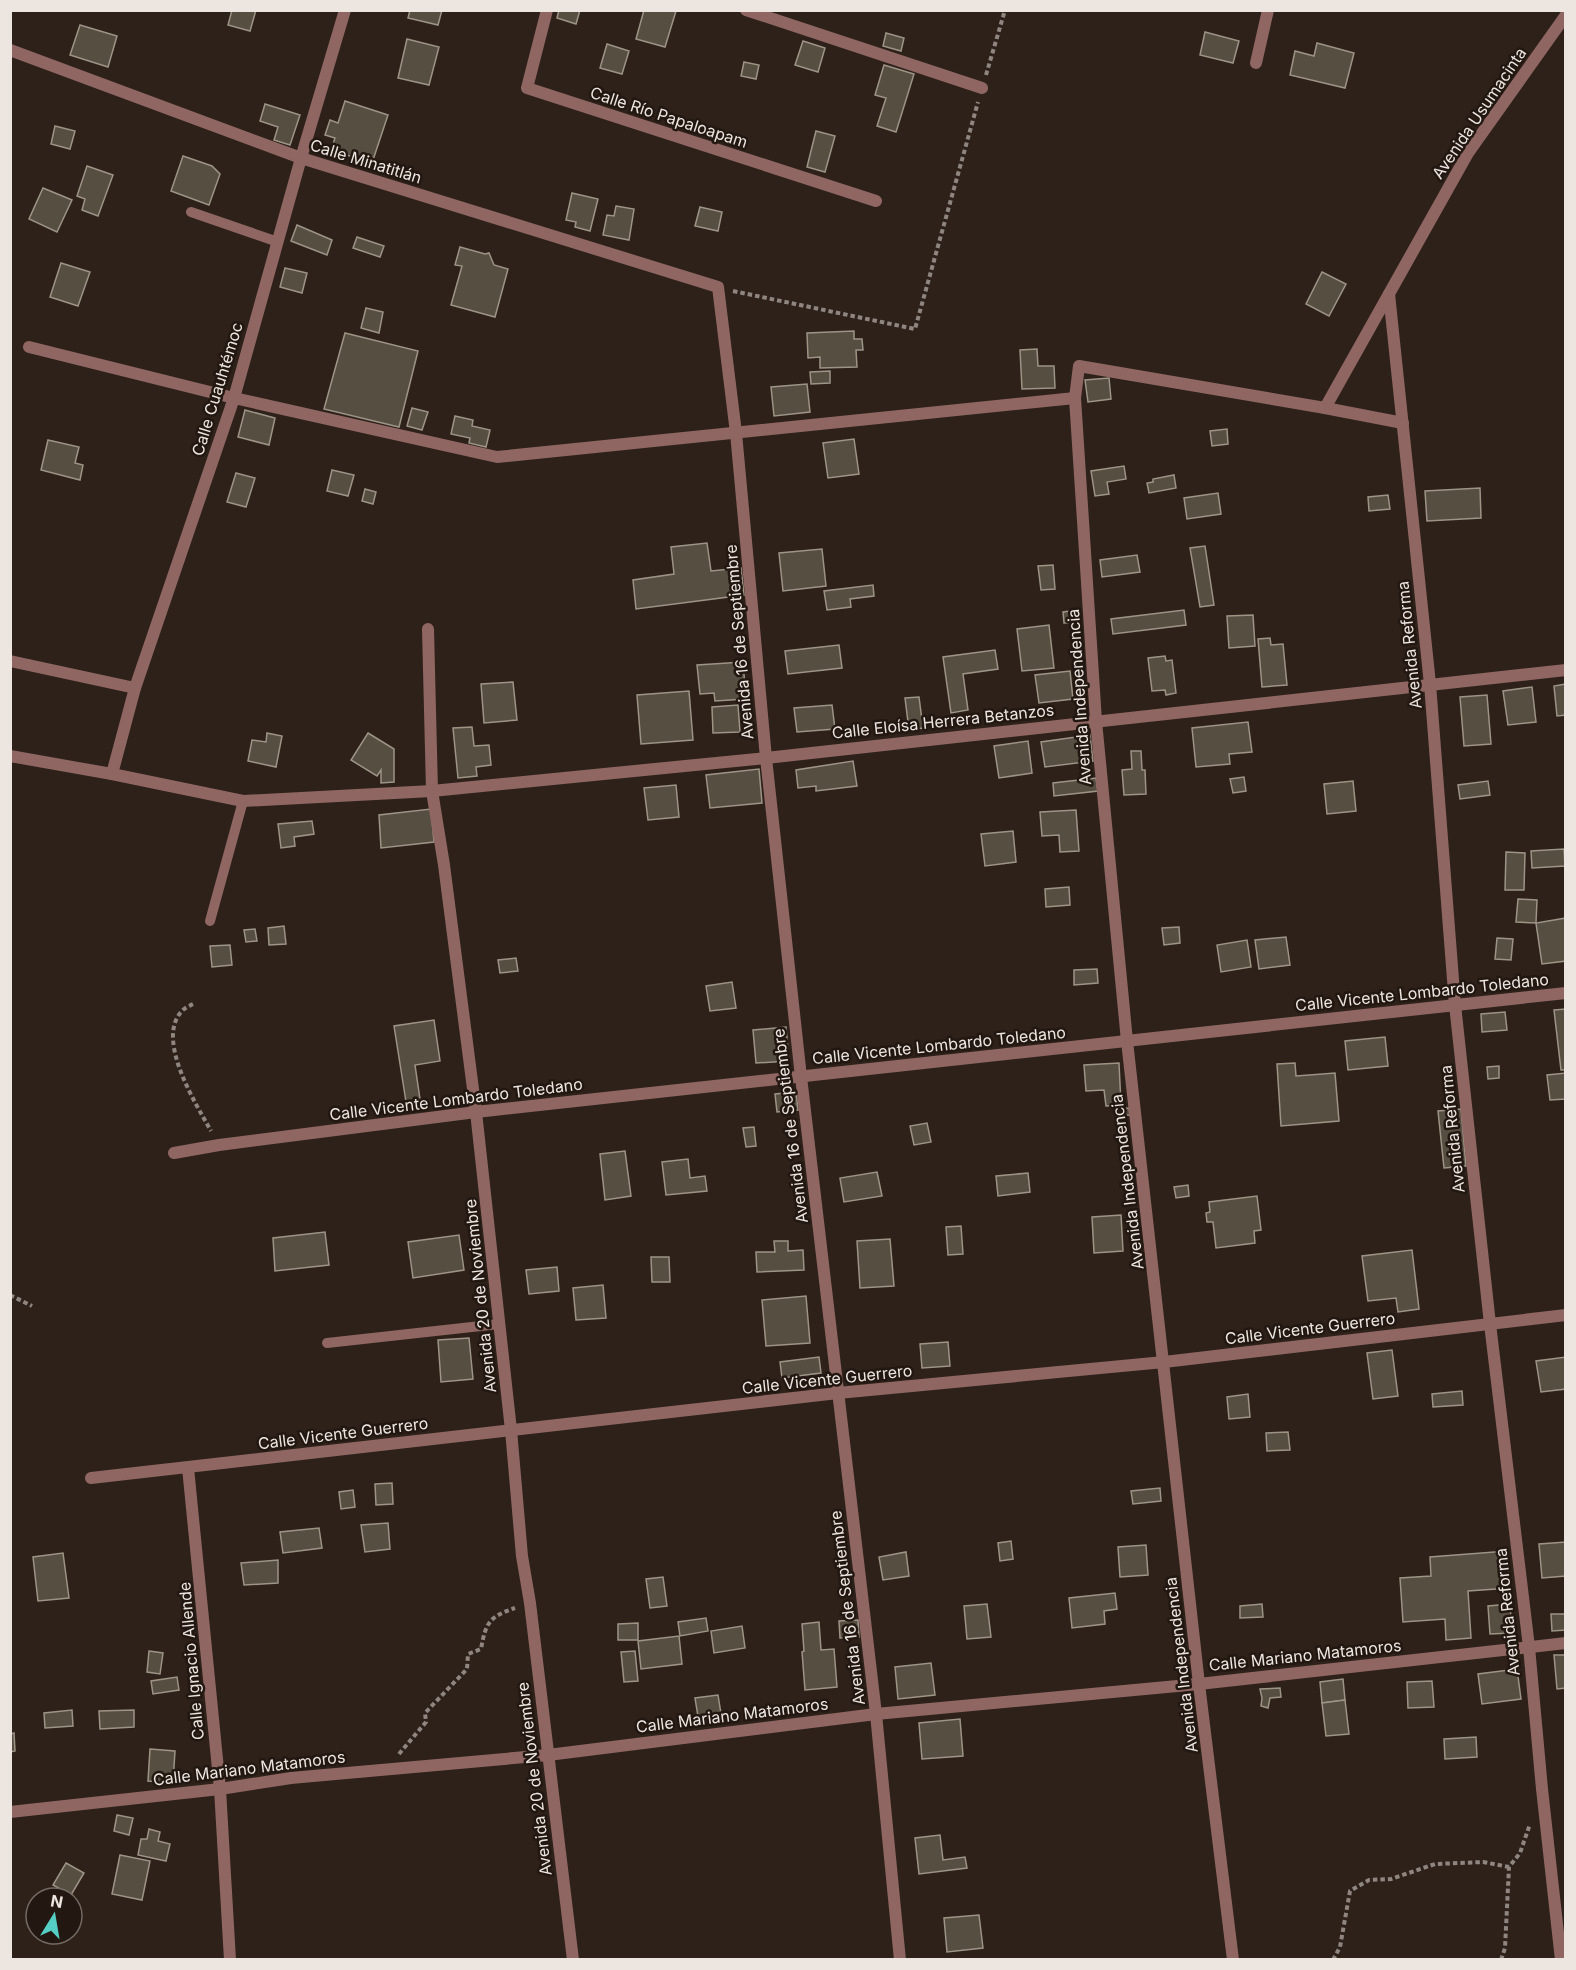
<svg xmlns="http://www.w3.org/2000/svg" width="1576" height="1970" font-family="Inter,sans-serif">
<style>
.building{fill:#554e41;stroke:#9d9486;stroke-width:1.5}
.lines{fill:none;stroke-linecap:round;stroke-linejoin:round}
.path{stroke:#908680;stroke-width:4;stroke-dasharray:4.5 3;stroke-linecap:butt}
.lane{stroke:#8f6662;stroke-width:10}
.street{stroke:#8f6662;stroke-width:12}
.labels{text-anchor:middle;dominant-baseline:central;stroke-width:5;stroke-linejoin:round;paint-order:stroke}
.street-label{font-size:16px;fill:#ede5e0;stroke:#231811}
</style>
<rect width="100%" height="100%" fill="#2d211a"/>
<!-- building -->
<g class="building">
<polygon points="232,10 256,10 250,31 228,25"/>
<polygon points="410,10 442,10 438,25 408,18"/>
<polygon points="559,10 580,10 576,24 557,18"/>
<polygon points="644,10 676,11 665,47 636,39"/>
<polygon points="80,25 117,36 108,67 70,55"/>
<polygon points="1205,32 1239,41 1233,63 1200,55"/>
<polygon points="886,33 904,38 901,51 883,46"/>
<polygon points="407,39 439,47 429,85 398,78"/>
<polygon points="803,41 825,48 818,72 795,65"/>
<polygon points="1317,43 1354,53 1345,88 1290,75 1295,51 1314,56"/>
<polygon points="607,44 629,51 622,74 600,68"/>
<polygon points="744,62 759,65 756,79 741,76"/>
<polygon points="884,65 914,74 896,132 877,126 886,98 875,95"/>
<polygon points="345,101 388,115 372,163 331,150 335,138 325,135 330,120 338,123"/>
<polygon points="265,104 300,115 290,145 274,140 278,127 260,121"/>
<polygon points="55,126 75,131 70,149 51,144"/>
<polygon points="816,131 835,136 825,172 807,167"/>
<polygon points="183,156 212,166 220,174 209,205 171,191"/>
<polygon points="87,166 113,175 98,216 82,210 85,199 77,196"/>
<polygon points="43,188 72,200 57,232 29,219"/>
<polygon points="572,193 598,199 590,231 575,227 576,222 566,220"/>
<polygon points="616,206 634,209 629,240 603,235 607,215 614,216"/>
<polygon points="700,207 722,212 718,231 695,226"/>
<polygon points="297,225 332,240 327,255 291,241"/>
<polygon points="357,237 384,246 380,257 353,248"/>
<polygon points="460,247 485,254 489,253 494,265 508,269 495,317 451,305 462,266 455,265"/>
<polygon points="61,263 90,272 78,306 50,297"/>
<polygon points="285,268 307,273 302,293 280,287"/>
<polygon points="1322,272 1346,284 1329,316 1306,304"/>
<polygon points="366,308 383,312 379,333 361,328"/>
<polygon points="854,331 854,339 862,339 863,350 856,350 857,367 820,368 820,357 808,358 807,333"/>
<polygon points="345,333 418,351 399,427 324,409"/>
<polygon points="1037,349 1038,366 1054,366 1055,388 1022,389 1020,350"/>
<polygon points="830,371 830,383 811,384 810,372"/>
<polygon points="1109,378 1111,399 1088,402 1085,380"/>
<polygon points="807,384 810,412 774,416 771,387"/>
<polygon points="412,408 428,412 422,430 407,426"/>
<polygon points="245,410 275,418 269,445 238,437"/>
<polygon points="455,416 473,420 472,426 490,430 486,447 469,443 470,438 451,434"/>
<polygon points="1227,429 1228,444 1212,446 1210,431"/>
<polygon points="854,439 859,474 828,478 823,443"/>
<polygon points="48,440 79,447 75,463 83,465 80,480 41,470"/>
<polygon points="1124,466 1126,479 1107,482 1109,494 1095,496 1091,471"/>
<polygon points="332,470 354,475 348,496 327,491"/>
<polygon points="236,473 255,478 246,507 227,502"/>
<polygon points="1174,475 1176,488 1149,493 1147,483 1153,482 1153,479"/>
<polygon points="1480,488 1481,518 1427,521 1425,491"/>
<polygon points="365,489 376,492 373,504 362,501"/>
<polygon points="1218,493 1221,514 1187,519 1184,498"/>
<polygon points="1388,495 1390,509 1369,511 1368,497"/>
<polygon points="707,543 711,571 741,568 744,595 636,609 633,580 674,574 671,547"/>
<polygon points="1205,546 1214,605 1200,607 1190,548"/>
<polygon points="822,549 826,586 783,591 779,553"/>
<polygon points="1137,555 1140,572 1102,577 1100,560"/>
<polygon points="1053,565 1055,589 1041,590 1038,566"/>
<polygon points="873,585 874,596 850,599 851,607 827,610 824,591"/>
<polygon points="1078,610 1079,622 1064,623 1063,612"/>
<polygon points="1184,610 1186,625 1113,634 1111,619"/>
<polygon points="1253,615 1255,646 1229,648 1227,616"/>
<polygon points="1049,625 1054,668 1022,671 1017,629"/>
<polygon points="1270,638 1271,645 1283,644 1287,685 1262,687 1258,639"/>
<polygon points="839,645 842,668 788,674 785,651"/>
<polygon points="995,650 998,669 963,674 968,710 951,713 943,657"/>
<polygon points="1165,656 1166,661 1172,660 1176,693 1166,695 1165,690 1152,691 1148,658"/>
<polygon points="743,662 746,699 715,701 714,693 700,694 697,665"/>
<polygon points="1070,671 1073,699 1039,703 1035,675"/>
<polygon points="513,682 517,720 484,723 481,684"/>
<polygon points="1566,684 1566,715 1557,716 1554,686"/>
<polygon points="1532,687 1536,722 1508,725 1503,691"/>
<polygon points="689,691 693,740 641,744 637,695"/>
<polygon points="1487,695 1491,744 1464,746 1460,697"/>
<polygon points="919,697 923,728 909,730 905,698"/>
<polygon points="738,705 740,732 713,733 712,707"/>
<polygon points="832,705 835,729 797,732 794,708"/>
<polygon points="1248,722 1252,752 1229,754 1230,764 1196,767 1192,728"/>
<polygon points="472,727 474,746 489,745 491,765 476,767 477,776 458,778 453,728"/>
<polygon points="267,733 282,736 276,767 248,761 252,740 266,742"/>
<polygon points="368,733 394,749 394,782 381,783 381,770 377,776 351,760"/>
<polygon points="1090,735 1093,761 1045,767 1041,742"/>
<polygon points="1028,741 1032,773 999,778 994,746"/>
<polygon points="1131,751 1141,751 1142,770 1145,770 1146,794 1124,795 1122,770 1132,769"/>
<polygon points="853,761 857,786 816,791 816,786 798,788 796,770"/>
<polygon points="759,769 762,803 710,808 706,775"/>
<polygon points="1244,777 1246,791 1233,793 1230,779"/>
<polygon points="1096,778 1098,791 1054,796 1053,783"/>
<polygon points="1353,781 1356,811 1327,814 1324,784"/>
<polygon points="1488,781 1490,795 1460,799 1458,785"/>
<polygon points="676,785 679,817 648,820 644,788"/>
<polygon points="431,809 434,842 381,848 379,815"/>
<polygon points="1076,810 1079,851 1060,852 1059,835 1042,836 1040,812"/>
<polygon points="312,821 314,834 294,837 295,846 281,848 278,824"/>
<polygon points="1013,831 1016,862 985,866 981,834"/>
<polygon points="1564,849 1565,866 1532,868 1531,851"/>
<polygon points="1506,852 1525,853 1524,890 1505,890"/>
<polygon points="1069,887 1070,905 1046,907 1045,889"/>
<polygon points="1518,899 1537,900 1536,923 1516,922"/>
<polygon points="1566,918 1566,961 1542,964 1536,923"/>
<polygon points="284,926 286,944 269,945 268,928"/>
<polygon points="1179,927 1180,943 1164,945 1162,928"/>
<polygon points="255,929 257,941 246,942 244,930"/>
<polygon points="1286,937 1290,965 1259,969 1255,940"/>
<polygon points="1497,938 1513,939 1511,960 1495,959"/>
<polygon points="1247,940 1251,967 1221,972 1217,945"/>
<polygon points="230,945 232,965 212,967 210,946"/>
<polygon points="516,958 518,971 500,973 498,960"/>
<polygon points="1097,969 1098,983 1074,985 1074,970"/>
<polygon points="732,982 736,1008 710,1011 706,986"/>
<polygon points="1566,1009 1566,1070 1561,1070 1554,1010"/>
<polygon points="1505,1012 1507,1030 1482,1032 1481,1014"/>
<polygon points="434,1020 440,1061 415,1065 421,1106 407,1108 394,1026"/>
<polygon points="786,1027 789,1061 756,1063 753,1030"/>
<polygon points="1385,1037 1388,1066 1348,1070 1345,1041"/>
<polygon points="977,1038 977,1046 965,1046 965,1039"/>
<polygon points="1119,1063 1121,1105 1106,1106 1104,1090 1086,1091 1084,1065"/>
<polygon points="1295,1063 1296,1076 1335,1073 1339,1121 1281,1126 1277,1064"/>
<polygon points="1499,1066 1499,1078 1488,1079 1487,1067"/>
<polygon points="1566,1073 1566,1099 1550,1100 1547,1075"/>
<polygon points="796,1092 798,1110 777,1112 775,1094"/>
<polygon points="1129,1108 1130,1115 1118,1116 1117,1109"/>
<polygon points="1461,1109 1466,1166 1444,1168 1438,1111"/>
<polygon points="927,1123 931,1142 914,1145 910,1126"/>
<polygon points="754,1127 756,1146 746,1147 743,1128"/>
<polygon points="625,1151 631,1196 605,1200 600,1154"/>
<polygon points="688,1159 690,1178 705,1176 707,1191 666,1195 662,1162"/>
<polygon points="877,1172 882,1196 844,1202 840,1178"/>
<polygon points="1028,1173 1030,1192 998,1196 996,1176"/>
<polygon points="1188,1185 1189,1196 1176,1198 1174,1187"/>
<polygon points="1257,1196 1261,1230 1254,1231 1255,1243 1216,1248 1213,1222 1207,1222 1206,1213 1210,1212 1209,1202"/>
<polygon points="1121,1215 1123,1251 1094,1253 1092,1217"/>
<polygon points="961,1226 963,1254 948,1255 946,1227"/>
<polygon points="325,1232 329,1265 275,1271 273,1238"/>
<polygon points="459,1235 464,1270 413,1278 408,1242"/>
<polygon points="890,1239 894,1286 860,1288 857,1241"/>
<polygon points="774,1241 788,1241 788,1251 803,1250 804,1270 757,1272 756,1252 775,1252"/>
<polygon points="1412,1250 1419,1309 1398,1312 1396,1298 1368,1301 1362,1256"/>
<polygon points="651,1257 669,1257 670,1282 652,1282"/>
<polygon points="557,1267 559,1291 529,1294 526,1270"/>
<polygon points="603,1285 606,1318 576,1320 573,1288"/>
<polygon points="806,1296 810,1343 766,1346 762,1300"/>
<polygon points="469,1338 473,1379 441,1382 438,1340"/>
<polygon points="948,1342 950,1366 922,1368 920,1344"/>
<polygon points="1392,1350 1398,1396 1373,1399 1367,1353"/>
<polygon points="819,1357 821,1373 782,1378 780,1362"/>
<polygon points="1566,1357 1566,1389 1541,1392 1536,1361"/>
<polygon points="1462,1391 1463,1405 1433,1407 1432,1394"/>
<polygon points="1248,1394 1250,1417 1229,1419 1227,1397"/>
<polygon points="1288,1432 1290,1450 1267,1451 1266,1433"/>
<polygon points="392,1483 393,1504 376,1505 375,1484"/>
<polygon points="1160,1488 1161,1501 1133,1504 1131,1491"/>
<polygon points="353,1490 355,1507 341,1509 339,1492"/>
<polygon points="388,1523 390,1549 365,1552 361,1525"/>
<polygon points="319,1528 322,1548 283,1553 280,1532"/>
<polygon points="1011,1541 1013,1559 1000,1561 998,1543"/>
<polygon points="1566,1542 1566,1576 1542,1578 1539,1544"/>
<polygon points="1146,1545 1148,1575 1120,1577 1118,1547"/>
<polygon points="1507,1551 1510,1588 1468,1591 1471,1638 1446,1640 1445,1619 1403,1622 1400,1578 1431,1576 1430,1557"/>
<polygon points="906,1552 909,1576 883,1580 879,1557"/>
<polygon points="63,1553 69,1598 38,1601 33,1557"/>
<polygon points="278,1560 278,1583 244,1585 241,1563"/>
<polygon points="663,1577 667,1606 650,1608 646,1579"/>
<polygon points="1115,1593 1117,1609 1104,1611 1105,1624 1072,1628 1069,1598"/>
<polygon points="987,1604 991,1637 967,1639 964,1606"/>
<polygon points="1262,1604 1263,1617 1240,1618 1240,1606"/>
<polygon points="1510,1604 1512,1633 1490,1634 1488,1606"/>
<polygon points="1551,1614 1566,1614 1566,1630 1552,1631"/>
<polygon points="706,1618 708,1631 680,1636 678,1622"/>
<polygon points="858,1620 859,1637 840,1638 839,1621"/>
<polygon points="819,1622 821,1650 834,1649 837,1687 805,1690 802,1652 804,1651 802,1624"/>
<polygon points="638,1623 638,1640 618,1640 618,1624"/>
<polygon points="742,1626 745,1648 714,1653 711,1631"/>
<polygon points="679,1636 682,1664 641,1669 638,1641"/>
<polygon points="149,1651 163,1653 160,1674 147,1672"/>
<polygon points="635,1651 638,1681 624,1682 621,1652"/>
<polygon points="1554,1655 1566,1655 1566,1688 1557,1689"/>
<polygon points="931,1663 935,1695 898,1699 895,1667"/>
<polygon points="1517,1669 1521,1699 1482,1704 1478,1674"/>
<polygon points="177,1677 179,1690 153,1694 151,1681"/>
<polygon points="1343,1679 1345,1700 1322,1703 1320,1682"/>
<polygon points="1432,1681 1434,1707 1408,1708 1407,1682"/>
<polygon points="1280,1688 1281,1697 1270,1698 1268,1708 1261,1706 1262,1698 1260,1689"/>
<polygon points="718,1695 722,1720 699,1723 695,1698"/>
<polygon points="1345,1700 1349,1734 1326,1736 1322,1703"/>
<polygon points="72,1710 73,1726 45,1728 44,1713"/>
<polygon points="134,1710 134,1727 100,1729 99,1711"/>
<polygon points="960,1719 963,1756 922,1759 919,1723"/>
<polygon points="14,1733 15,1751 10,1752 10,1734"/>
<polygon points="1476,1737 1477,1757 1445,1759 1444,1739"/>
<polygon points="150,1749 175,1751 173,1783 148,1781"/>
<polygon points="117,1815 133,1818 129,1835 114,1831"/>
<polygon points="149,1829 160,1832 158,1841 170,1844 166,1861 138,1855 141,1839 147,1839"/>
<polygon points="940,1835 943,1860 965,1857 967,1868 919,1874 915,1838"/>
<polygon points="120,1855 150,1861 142,1900 112,1894"/>
<polygon points="66,1863 84,1873 71,1895 53,1885"/>
<polygon points="979,1915 983,1948 947,1952 944,1918"/>
</g>
<g class="lines">
<!-- path -->
<g class="path">
<polyline points="986,75 1005,10"/>
<polyline points="733,291 915,329 978,102"/>
<path d="M193 1004C189 1006 184 1008 181 1012 156 1041 196 1104 211 1131"/>
<polyline points="10,1295 32,1306"/>
<path d="M399 1754 426 1722 425 1713 467 1669 468 1654 481 1649C486 1622 489 1617 515 1608"/>
<polyline points="1333,1960 1340,1947 1350,1891 1369,1880 1391,1879 1435,1864 1483,1862 1509,1867"/>
<polyline points="1501,1960 1505,1948 1509,1867 1520,1853 1530,1824"/>
</g>
<!-- lane -->
<g class="lane">
<polyline points="191,212 278,242"/>
<polyline points="210,921 243,801"/>
<polyline points="327,1343 499,1324"/>
</g>
<!-- street -->
<g class="street">
<polyline points="547,10 527,88 876,201"/>
<polyline points="746,10 982,88"/>
<polyline points="10,50 301,158 718,287 736,433 766,758 801,1077 876,1714 900,1960"/>
<polyline points="1256,63 1268,10"/>
<polyline points="1389,294 1430,684 1455,1005 1490,1324 1529,1647 1542,1789 1561,1960"/>
<polyline points="29,347 234,398 497,457 1075,398"/>
<polyline points="1325,408 1403,423"/>
<polyline points="428,629 432,791 444,865 476,1112 511,1430 522,1556 530,1603 573,1960"/>
<polyline points="10,661 135,688"/>
<polyline points="10,756 112,774 243,801 432,791 766,758 1566,670"/>
<polyline points="112,774 135,688 234,398 301,158 345,10"/>
<polyline points="174,1153 219,1145 476,1112 1566,993"/>
<polyline points="188,1468 220,1789 230,1960"/>
<polyline points="91,1478 838,1393 1164,1362 1566,1315"/>
<polyline points="10,1812 220,1789 291,1778 548,1755 876,1714 1199,1684 1566,1643"/>
<polyline points="1233,1960 1199,1684 1127,1041 1096,721 1075,398 1079,366 1325,408 1468,153 1566,15"/>
</g>
</g>
<g class="labels">
<!-- street labels -->
<g class="street-label">
<text transform="translate(1479 113) rotate(-56)">Avenida Usumacinta</text>
<text transform="translate(669 117) rotate(18)">Calle Río Papaloapam</text>
<text transform="translate(366 161) rotate(17)">Calle Minatitlán</text>
<text transform="translate(217 389) rotate(-73)">Calle Cuauhtémoc</text>
<text transform="translate(739 642) rotate(-95)">Avenida 16 de Septiembre</text>
<text transform="translate(1409 645) rotate(-96)">Avenida Reforma</text>
<text transform="translate(1079 697) rotate(-94)">Avenida Independencia</text>
<text transform="translate(943 721) rotate(-6)">Calle Eloísa Herrera Betanzos</text>
<text transform="translate(1422 992) rotate(-6)">Calle Vicente Lombardo Toledano</text>
<text transform="translate(939 1045) rotate(-6)">Calle Vicente Lombardo Toledano</text>
<text transform="translate(456 1099) rotate(-7)">Calle Vicente Lombardo Toledano</text>
<text transform="translate(790 1126) rotate(-97)">Avenida 16 de Septiembre</text>
<text transform="translate(1452 1129) rotate(-96)">Avenida Reforma</text>
<text transform="translate(1127 1182) rotate(-97)">Avenida Independencia</text>
<text transform="translate(480 1296) rotate(-96)">Avenida 20 de Noviembre</text>
<text transform="translate(1310 1328) rotate(-7)">Calle Vicente Guerrero</text>
<text transform="translate(827 1379) rotate(-6)">Calle Vicente Guerrero</text>
<text transform="translate(343 1433) rotate(-7)">Calle Vicente Guerrero</text>
<text transform="translate(847 1608) rotate(-97)">Avenida 16 de Septiembre</text>
<text transform="translate(1507 1612) rotate(-96)">Avenida Reforma</text>
<text transform="translate(1305 1655) rotate(-6)">Calle Mariano Matamoros</text>
<text transform="translate(191 1661) rotate(-95)">Calle Ignacio Allende</text>
<text transform="translate(1181 1665) rotate(-97)">Avenida Independencia</text>
<text transform="translate(732 1715) rotate(-7)">Calle Mariano Matamoros</text>
<text transform="translate(249 1768) rotate(-7)">Calle Mariano Matamoros</text>
<text transform="translate(534 1779) rotate(-97)">Avenida 20 de Noviembre</text>
</g>
</g>
<!-- border -->
<rect width="1576" height="1970" fill="none" stroke="#ede5e0" stroke-width="24"/>
<!-- north arrow -->
<g transform="translate(54 1916) rotate(11)"><circle r="28" fill="#231811" stroke="#746a64" stroke-width="1.5"/>
<path d="M0-4.5L10 22L0 15L-10 22Z" fill="#55cec5"/>
<text y="-9" font-size="16" font-weight="bold" text-anchor="middle" fill="#ede5e0">N</text>
</g>
</svg>
